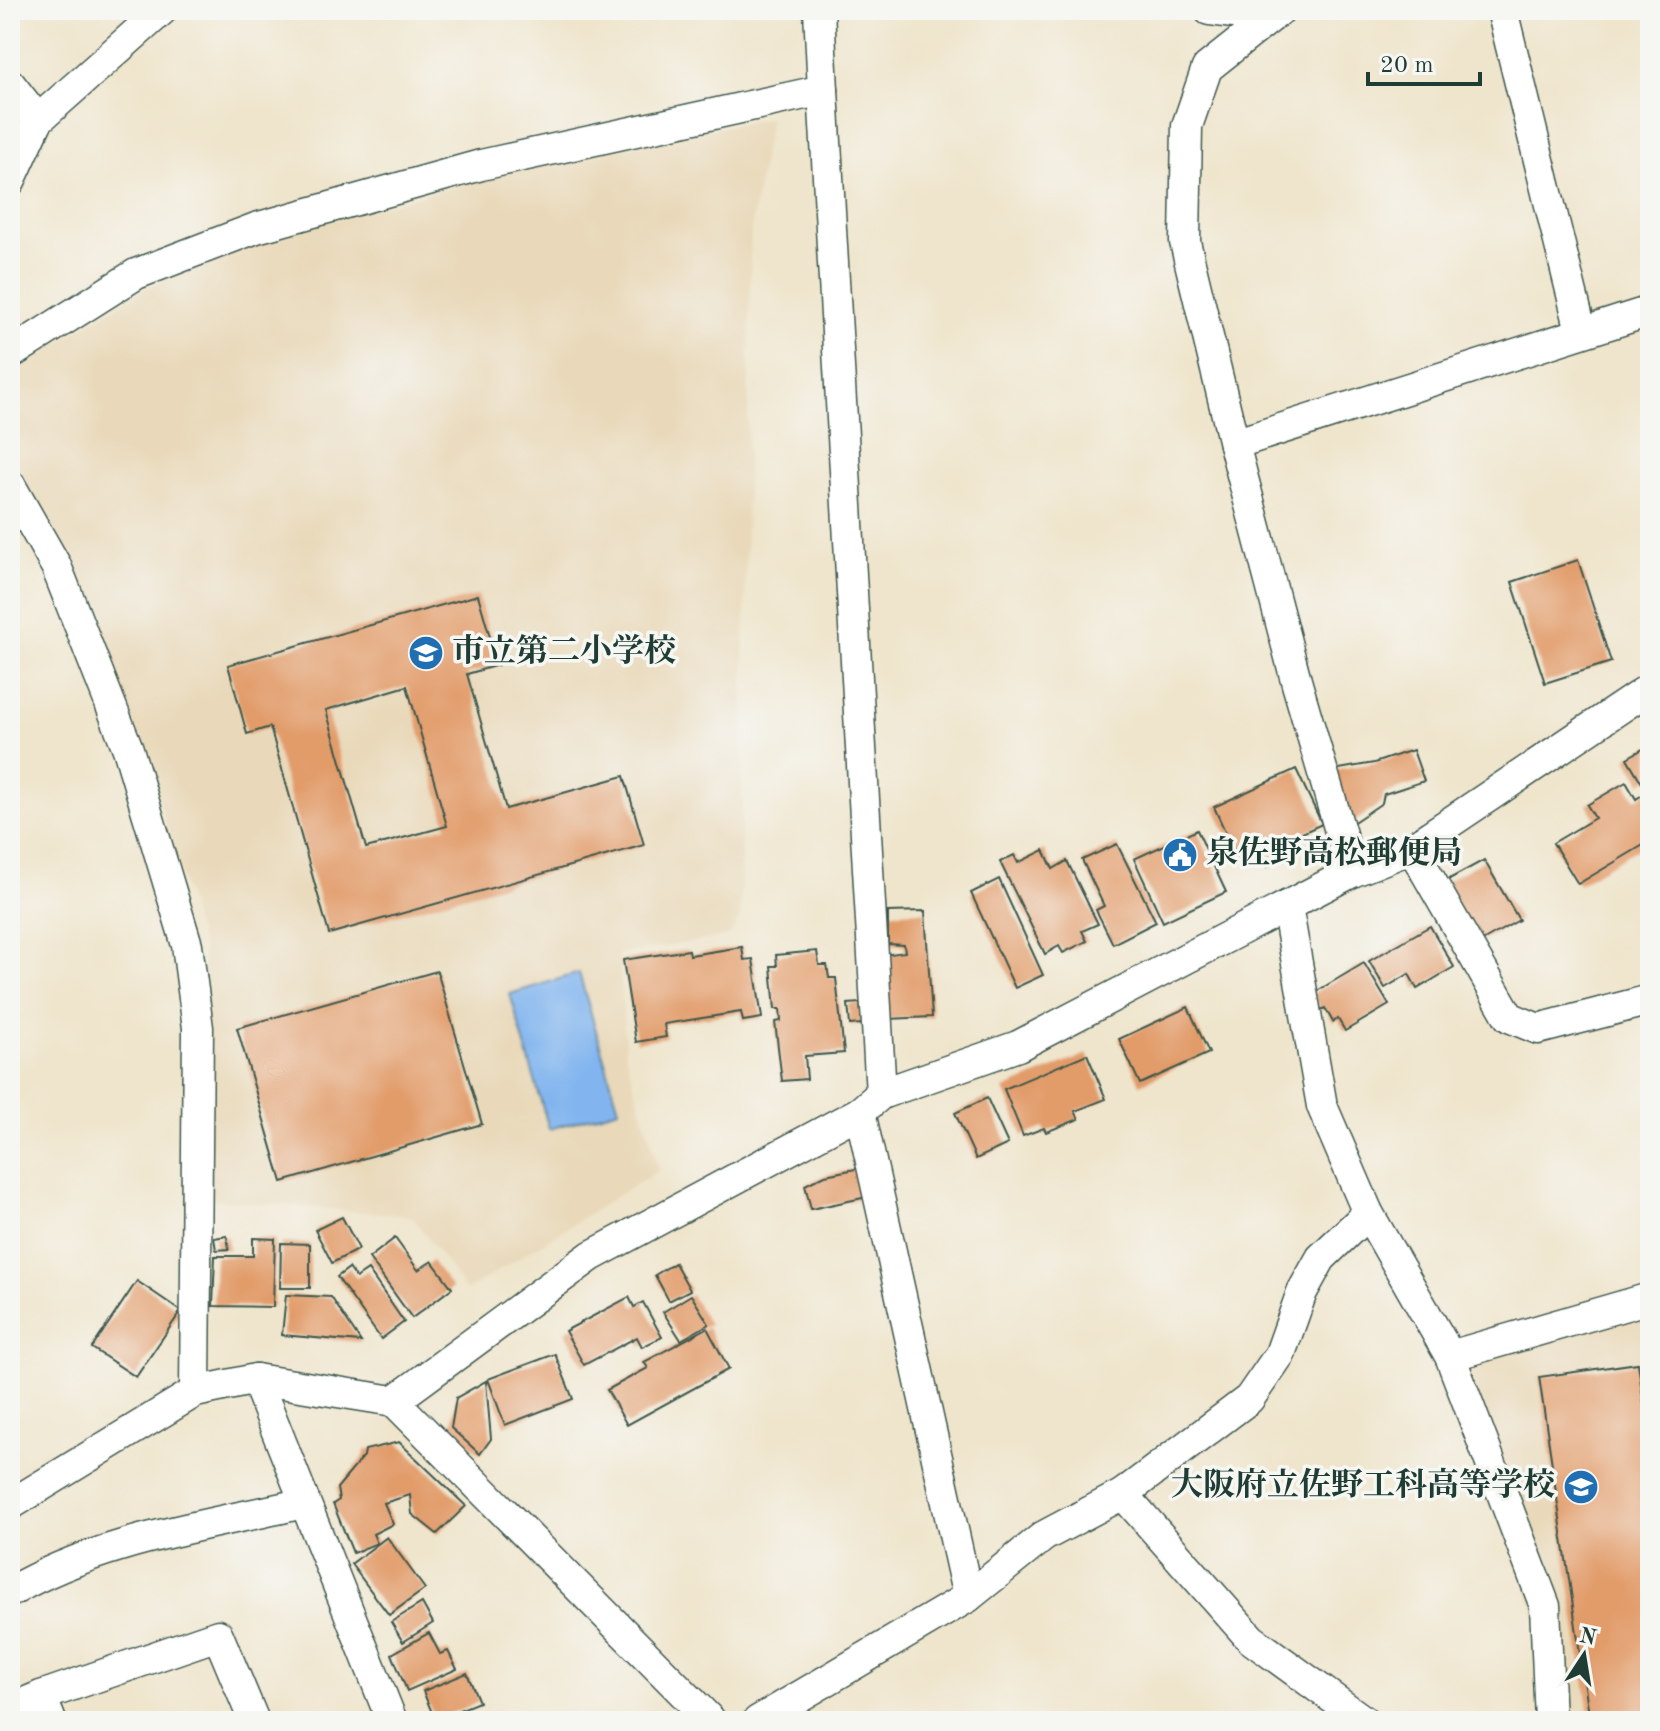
<svg xmlns="http://www.w3.org/2000/svg" width="1660" height="1731" font-family="'Old Standard TT','Noto Serif JP',serif">
<style>
.built{fill:#e9d9ba}
.water{fill:#82b5ef;stroke:#507992;stroke-width:2}
.building{fill:#e29c6a;fill-rule:evenodd}
.lines{fill:none;stroke-linecap:round;stroke-linejoin:round}
.street-casing{stroke:#3e564b;stroke-width:33}
.street{stroke:#fff;stroke-width:30}
.labels{text-anchor:middle;dominant-baseline:central;stroke-width:7;stroke-linejoin:round;paint-order:stroke}
.poi-label{font-size:32px;font-weight:bold;fill:#1f3d34;stroke:#f6f6f2;text-anchor:start}
</style>
<rect width="100%" height="100%" fill="#f6f6f2"/>
<filter id="ink" filterUnits="userSpaceOnUse"><feTurbulence type="fractalNoise" baseFrequency=".0125" numOctaves="2"/><feDisplacementMap in="SourceGraphic" scale="16" xChannelSelector="R" yChannelSelector="G"/><feConvolveMatrix kernelMatrix="1 2 1 2 8 2 1 2 1" color-interpolation-filters="sRGB"/></filter>
<filter id="wash" filterUnits="userSpaceOnUse"><feTurbulence type="fractalNoise" baseFrequency=".006" numOctaves="4" result="noise"/><feDisplacementMap in="SourceGraphic" scale="32" xChannelSelector="R" yChannelSelector="G"/><feGaussianBlur stdDeviation="1.8" result="paint"/><feColorMatrix in="noise" values="0 0 0 0 0 0 0 0 0 0 0 0 0 0 0 0 0 1.4 0 .05"/><feComposite in="paint" operator="in"/></filter>
<g filter="url(#wash)">
<rect width="100%" height="100%" fill="#efe5cc"/>
<!-- built -->
<g class="built">
<polygon points="770,117 751,229 740,917 729,936 619,954 626,1056 659,1170 466,1291 412,1216 210,1199 203,950 144,748 70,558 10,464 10,373 147,287 266,240 484,177"/>
<polygon points="1650,1308 1650,1721 1562,1721 1471,1374 1483,1358"/>
</g>
<!-- water -->
<polygon class="water" points="579,973 619,1109 549,1129 510,994"/>
<g id="blocks">
<!-- building -->
<g class="building">
<polygon points="1578,560 1611,662 1545,683 1512,582"/>
<path d="M478 595 498 665 467 674 506 809 624 776 644 845 329 934 270 727 247 734 228 665ZM407 686 447 826 366 848 326 710Z"/>
<polygon points="1650,745 1650,778 1642,783 1627,758"/>
<polygon points="1413,750 1424,781 1384,794 1382,803 1348,826 1333,770 1374,763"/>
<polygon points="1296,769 1322,824 1291,838 1296,848 1286,852 1288,858 1267,867 1260,852 1239,862 1214,807"/>
<polygon points="1626,782 1636,799 1650,790 1650,841 1578,884 1553,843 1595,818 1587,805"/>
<polygon points="1197,830 1226,892 1163,922 1134,859"/>
<polygon points="1117,844 1156,922 1113,944 1096,910 1104,906 1082,860"/>
<polygon points="1044,850 1053,869 1067,861 1098,924 1082,931 1087,941 1063,953 1059,946 1045,954 1000,862 1014,855 1018,863"/>
<polygon points="1484,860 1519,920 1477,944 1442,883"/>
<polygon points="999,879 1043,975 1015,988 971,893"/>
<polygon points="925,911 932,1017 888,1019 883,955 905,952 904,945 888,944 888,912"/>
<polygon points="1430,926 1454,967 1417,989 1409,974 1385,988 1369,961"/>
<polygon points="742,947 744,960 753,959 762,1018 743,1021 741,1012 664,1024 666,1037 636,1042 623,960 689,950 690,955"/>
<polygon points="817,951 819,965 827,965 829,978 836,978 844,1053 805,1056 807,1079 782,1081 775,1022 781,1021 780,1009 775,1009 771,966 777,966 776,955"/>
<polygon points="1364,963 1389,1005 1345,1031 1338,1019 1333,1022 1325,1008 1321,1010 1312,994"/>
<polygon points="437,971 482,1124 282,1182 237,1028"/>
<polygon points="860,1003 862,1024 850,1025 848,1004"/>
<polygon points="1188,1007 1209,1053 1140,1084 1119,1039"/>
<polygon points="1087,1054 1106,1099 1075,1111 1079,1119 1046,1132 1044,1128 1023,1136 1004,1089"/>
<polygon points="987,1098 1008,1144 976,1159 955,1113"/>
<polygon points="866,1167 872,1196 811,1209 805,1185 825,1175"/>
<polygon points="342,1217 359,1249 332,1263 315,1230"/>
<polygon points="227,1236 229,1249 216,1250 214,1238"/>
<polygon points="253,1238 275,1239 273,1307 213,1306 215,1256 253,1256"/>
<polygon points="395,1238 418,1270 432,1261 452,1288 412,1318 369,1258"/>
<polygon points="281,1243 310,1244 310,1288 280,1288"/>
<polygon points="675,1263 690,1290 669,1301 655,1275"/>
<polygon points="349,1268 356,1278 368,1270 404,1322 381,1339 337,1277"/>
<polygon points="137,1281 181,1311 136,1377 92,1348"/>
<polygon points="286,1295 331,1297 361,1342 282,1335"/>
<polygon points="691,1295 709,1324 681,1340 663,1312"/>
<polygon points="629,1297 634,1307 643,1302 662,1337 642,1347 637,1337 584,1365 565,1331"/>
<polygon points="707,1328 729,1369 627,1425 607,1390 648,1368 644,1362"/>
<polygon points="555,1354 573,1399 505,1425 488,1379"/>
<polygon points="1638,1363 1650,1447 1650,1721 1590,1721 1539,1377"/>
<polygon points="486,1381 491,1439 480,1454 451,1428 456,1398"/>
<polygon points="399,1442 466,1506 437,1534 412,1514 410,1495 384,1503 393,1524 373,1534 377,1543 353,1553 333,1504 339,1500 337,1488 364,1456 365,1450"/>
<polygon points="387,1537 425,1589 389,1615 351,1564"/>
<polygon points="422,1603 433,1623 403,1642 391,1622"/>
<polygon points="429,1633 440,1654 448,1651 457,1669 407,1691 392,1654"/>
<polygon points="467,1673 479,1702 435,1720 423,1691"/>
</g>
</g>
</g>
<g filter="url(#ink)">
<use href="#blocks" fill-opacity="0" stroke="#3e564b" stroke-width="2"/>
<g class="lines">
<defs>
<g id="street">
<polyline points="1209,10 1269,18"/>
<polyline points="1280,10 1207,68 1187,126 1185,242 1234,444 1297,684 1352,872"/>
<polyline points="1502,10 1581,331"/>
<polyline points="10,84 38,120"/>
<polyline points="823,90 881,1094"/>
<polyline points="10,181 38,120 162,10"/>
<polyline points="10,354 136,274 256,228 481,165 823,90 819,10"/>
<polyline points="1234,444 1650,311"/>
<polyline points="10,485 56,566 128,749 187,945 198,1028 195,1392"/>
<polyline points="1412,848 1509,1017 1538,1029 1650,1000"/>
<polyline points="1287,906 1322,1106 1368,1213 1450,1356 1650,1298"/>
<polyline points="1450,1356 1545,1606 1550,1721"/>
<polyline points="256,1379 392,1721"/>
<polyline points="394,1401 711,1721"/>
<polyline points="1123,1494 1251,1639 1364,1721"/>
<polyline points="10,1505 195,1392 256,1379 394,1401 591,1256 860,1112"/>
<path d="M10 1592C99 1540 205 1526 304 1503"/>
<polyline points="968,1597 1044,1536 1123,1494 1249,1399 1280,1354 1302,1292 1321,1258 1368,1213"/>
<polyline points="41,1696 218,1635 254,1721"/>
<polyline points="10,1709 41,1696 51,1721"/>
<polyline points="758,1721 968,1597 860,1112 881,1094 1018,1046 1352,872 1412,848 1650,688"/>
</g>
</defs>
<!-- street casing -->
<use href="#street" class="street-casing"/>
<!-- street -->
<use href="#street" class="street"/>
</g>
</g>
<!-- icons -->
<defs>
<symbol id="school-disc" viewBox="-11 -11 22 22"><circle r="9.5" fill="#1f6fb2" stroke="#f6f6f2"/><path d="M0-5L7-2L0 1L-7-2ZM-4 1L0 2.5L4 1V4Q0 6-4 4Z" fill="#fff"/></symbol>
<symbol id="civic-disc" viewBox="-11 -11 22 22"><circle r="9.5" fill="#1f6fb2" stroke="#f6f6f2"/><path d="M-.6-6.5H3V-4.5H.6V-3L4-1V1h2V6H-6V1h2V-1L-.6-3ZM-1.2 2.5V6h2.4V2.5Z" fill="#fff"/></symbol>
</defs>
<g fill-rule="evenodd">
<use href="#school-disc" x="406" y="633" width="40" height="40"/>
<use href="#civic-disc" x="1160" y="835" width="40" height="40"/>
<use href="#school-disc" x="1561" y="1467" width="40" height="40"/>
</g>
<g class="labels">
<!-- poi labels -->
<g class="poi-label">
<text x="452" y="653">市立第二小学校</text>
<text x="1206" y="855">泉佐野高松郵便局</text>
<text x="1555" y="1487" text-anchor="end">大阪府立佐野工科高等学校</text>
</g>
</g>
<!-- margin -->
<rect width="1660" height="1731" fill="none" stroke="#f6f6f2" stroke-width="40"/>
<!-- north arrow -->
<g transform="translate(1584 1655) rotate(12)" stroke="#f6f6f2" stroke-width="6" paint-order="stroke">
<path d="M0-6L14 30L0 20L-14 30Z" fill="#1f3d34"/>
<text y="-12" font-size="22" font-weight="bold" text-anchor="middle" fill="#1f3d34">N</text>
</g>
<!-- scale -->
<path d="M1368 72v12h112v-12" fill="none" stroke="#1f3d34" stroke-width="4"/>
<text x="1380" y="72" font-size="24" fill="#1f3d34" stroke="#f6f6f2" stroke-width="6" paint-order="stroke">20 m</text>
</svg>
